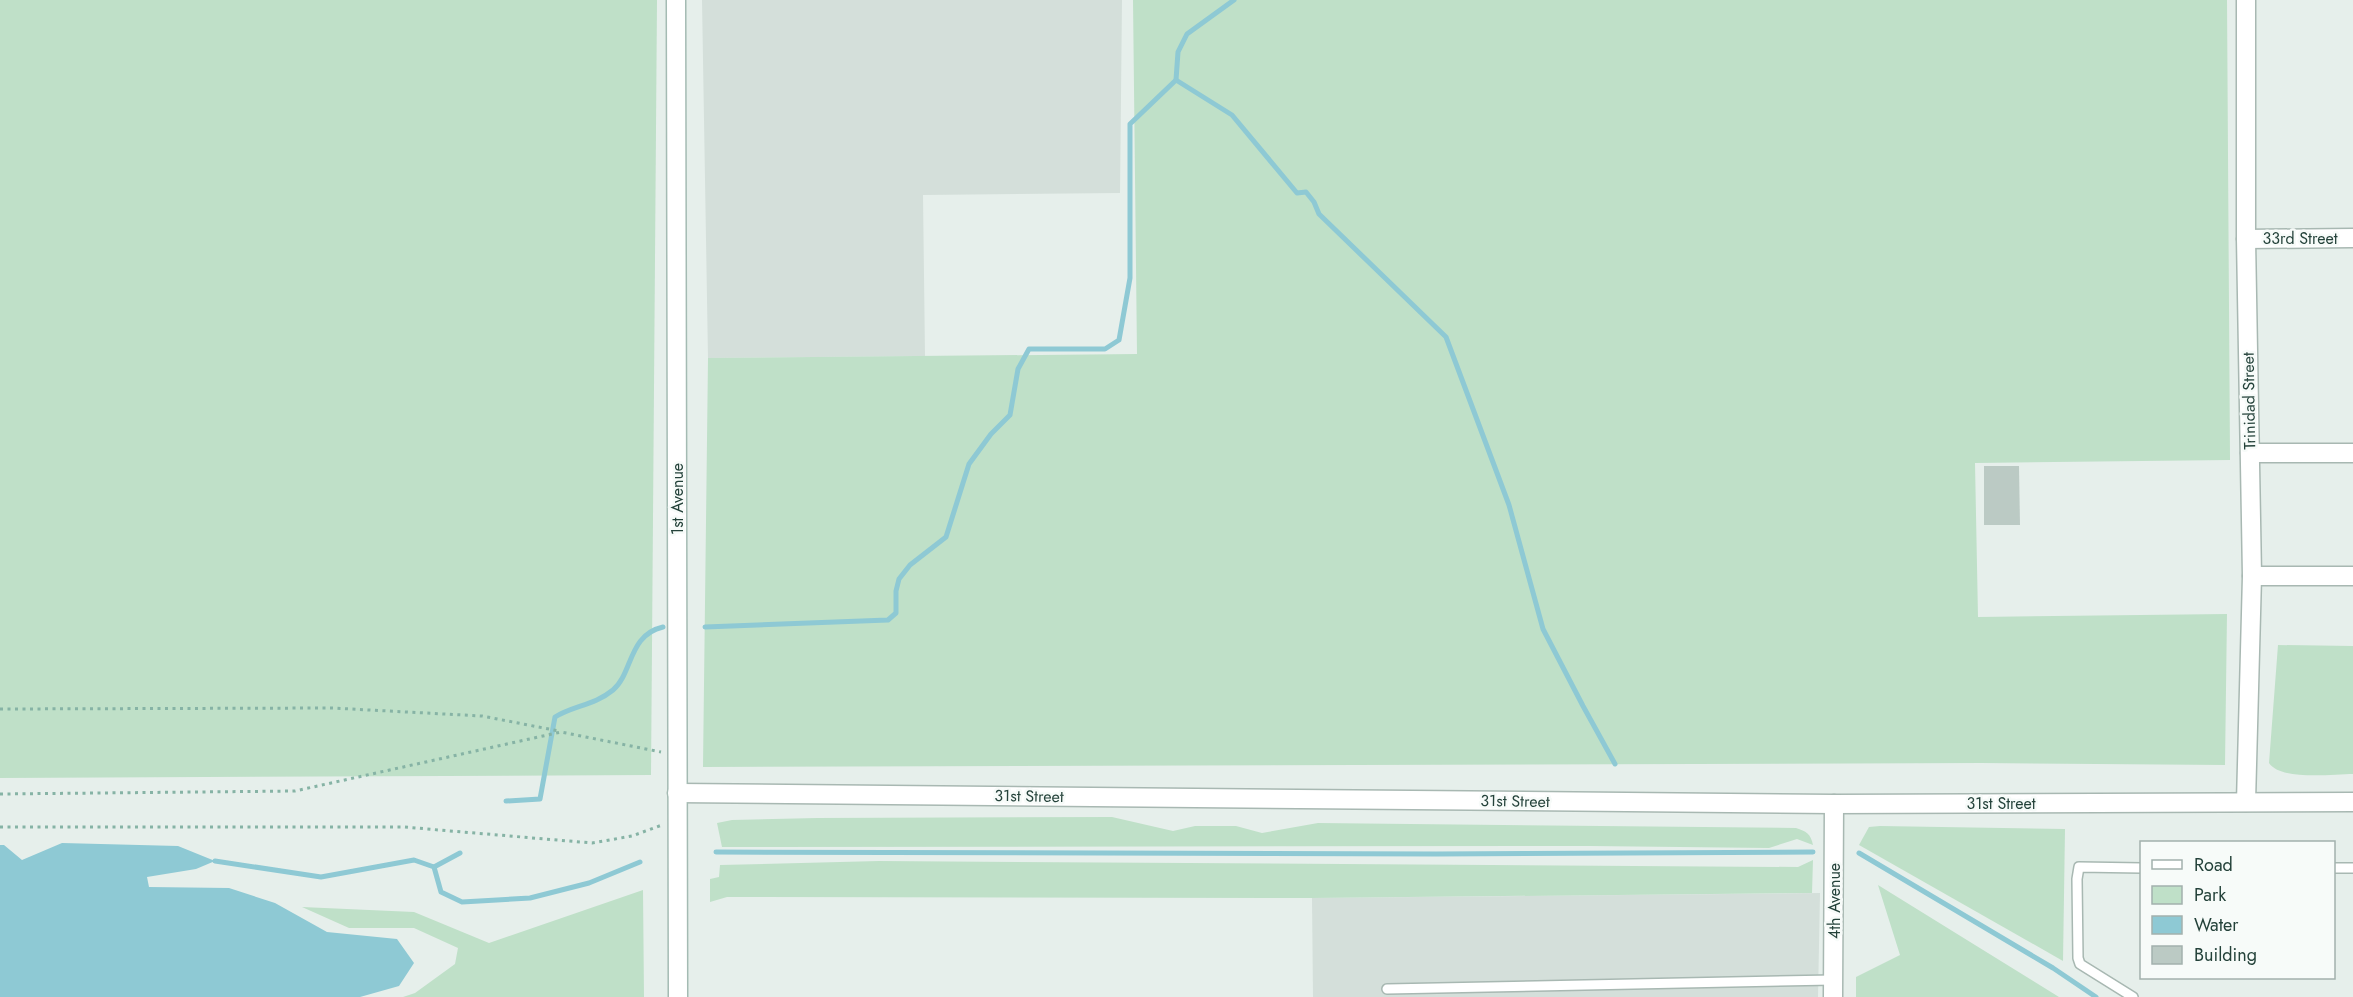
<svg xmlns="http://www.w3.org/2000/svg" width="2353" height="997" font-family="Jost,sans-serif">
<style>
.built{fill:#d4dfda}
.green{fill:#bfe0c8}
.water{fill:#8ec9d4}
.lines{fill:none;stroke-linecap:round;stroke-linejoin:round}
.stream{stroke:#8ec9d4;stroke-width:5}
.building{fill:#bbcac4}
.service-casing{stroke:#a8b8b2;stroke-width:12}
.minor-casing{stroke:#a8b8b2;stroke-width:21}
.tertiary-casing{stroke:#a8b8b2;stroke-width:21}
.secondary-casing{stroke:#a4bbb3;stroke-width:21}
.path{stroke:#86b3a5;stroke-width:3;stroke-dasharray:3 4.5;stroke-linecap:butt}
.service{stroke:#fff;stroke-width:9}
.minor{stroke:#fff;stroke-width:18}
.tertiary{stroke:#fff;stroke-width:18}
.secondary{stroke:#fff;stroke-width:18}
.labels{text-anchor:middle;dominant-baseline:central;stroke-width:5;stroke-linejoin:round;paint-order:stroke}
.street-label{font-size:16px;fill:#24423a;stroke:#f7fbf9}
</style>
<rect width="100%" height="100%" fill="#e6efeb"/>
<!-- built -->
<g class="built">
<polygon points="702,0 1122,0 1120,193 923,195 925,356 708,358"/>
<polygon points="1820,893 1818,997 1313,997 1312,898"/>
</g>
<!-- green -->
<g class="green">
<polygon points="0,0 657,0 651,775 0,778"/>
<polygon points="1133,0 2227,0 2230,460 1975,463 1978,617 2227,614 2225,765 1981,763 703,767 708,358 1137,354"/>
<path d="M2278 645 2353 646V774C2332 774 2281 781 2269 763Z"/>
<path d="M1112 817 1173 831 1195 826H1236L1262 833 1318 823 1796 828C1806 831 1811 834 1813 845L1797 839 1769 848 1590 846 722 847 717 823 732 820 817 818Z"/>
<polygon points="1880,826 2065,829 2063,961 1859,845 1869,827"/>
<polygon points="1813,860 1812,893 1312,898 727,897 710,902 710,879 719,877 720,865 879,861 1798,867"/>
<polygon points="1878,885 2059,997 1856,997 1856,977 1900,955"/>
<polygon points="643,890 644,997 403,997 415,993 455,964 458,948 414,928 349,928 302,907 414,912 489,943"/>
</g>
<!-- water -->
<polygon class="water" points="62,843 178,846 215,861 196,869 147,877 149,887 229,888 275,903 327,932 397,939 414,963 399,986 360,997 0,997 0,845 4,845 22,860"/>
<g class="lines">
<!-- stream -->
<g class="stream">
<polyline points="1176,80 1178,52 1187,34 1234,0"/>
<polyline points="705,627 888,620 896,613 896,591 899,579 910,565 946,537 969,464 991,434 1010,415 1018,369 1029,349 1105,349 1119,340 1130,278 1130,124 1176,80 1232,115 1297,193 1306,192 1314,202 1319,214 1446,337 1509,505 1543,629 1583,706 1615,764"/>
<path d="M506 801 540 799 555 717C572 706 595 705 613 690 633 673 628 635 663 627"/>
<polyline points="716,852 1436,854 1813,852"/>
<polyline points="1859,853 2053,968 2096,997"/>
<polyline points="215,861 321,877 414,860 434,867 441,892 462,902 530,898 589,883 640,862"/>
<polyline points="434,867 460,853"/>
</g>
</g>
<!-- building -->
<polygon class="building" points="1984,466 2019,466 2020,525 1984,525"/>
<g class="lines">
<defs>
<g id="service">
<polyline points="2334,868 2353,868"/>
<polyline points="1387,989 1833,980"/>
<polyline points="2133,997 2080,964 2078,958 2077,879 2079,867 2142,868"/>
</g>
<g id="minor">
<polyline points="2246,239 2353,238"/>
<polyline points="2250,453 2353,453"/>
<polyline points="2252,576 2353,576"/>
<polyline points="2246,802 2252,576 2246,239 2246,0"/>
<polyline points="1833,997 1834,804"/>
</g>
<polyline id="tertiary" points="677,793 1834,804 2353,802"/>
<polyline id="secondary" points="676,0 678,997"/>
</defs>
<!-- service casing -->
<use href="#service" class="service-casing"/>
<!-- minor casing -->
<use href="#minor" class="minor-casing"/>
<!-- tertiary casing -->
<use href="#tertiary" class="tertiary-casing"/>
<!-- secondary casing -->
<use href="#secondary" class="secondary-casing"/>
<!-- path -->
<g class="path">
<polyline points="0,709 332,708 482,716 559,731"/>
<polyline points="0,794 295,791 561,732 661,752"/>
<polyline points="0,827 404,827 592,843 632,836 662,825"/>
</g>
<!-- service -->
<use href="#service" class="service"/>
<!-- minor -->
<use href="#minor" class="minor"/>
<!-- tertiary -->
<use href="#tertiary" class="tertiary"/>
<!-- secondary -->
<use href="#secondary" class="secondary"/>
</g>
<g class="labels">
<!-- street labels -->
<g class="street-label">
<text x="2300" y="238">33rd Street</text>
<text transform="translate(2249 401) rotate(-91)">Trinidad Street</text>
<text transform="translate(677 499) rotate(-90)">1st Avenue</text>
<text transform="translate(1029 796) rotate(1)">31st Street</text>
<text transform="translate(1515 801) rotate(1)">31st Street</text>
<text x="2001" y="803">31st Street</text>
<text transform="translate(1834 901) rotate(-90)">4th Avenue</text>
</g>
</g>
<!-- legend -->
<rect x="2140" y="841" width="195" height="138" fill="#f7fbf9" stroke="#a3b1ad" stroke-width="1.5"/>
<rect x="2152" y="860" width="30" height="9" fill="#ffffff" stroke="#a3b1ad" stroke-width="1.5"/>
<text x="2194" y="871" font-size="18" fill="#24423a">Road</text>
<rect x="2152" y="886" width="30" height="18" fill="#bfe0c8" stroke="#a3b1ad" stroke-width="1.5"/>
<text x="2194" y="901" font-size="18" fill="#24423a">Park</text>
<rect x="2152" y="916" width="30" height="18" fill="#8ec9d4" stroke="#a3b1ad" stroke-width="1.5"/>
<text x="2194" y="931" font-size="18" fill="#24423a">Water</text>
<rect x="2152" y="946" width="30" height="18" fill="#bbcac4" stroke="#a3b1ad" stroke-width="1.5"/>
<text x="2194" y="961" font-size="18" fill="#24423a">Building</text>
</svg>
